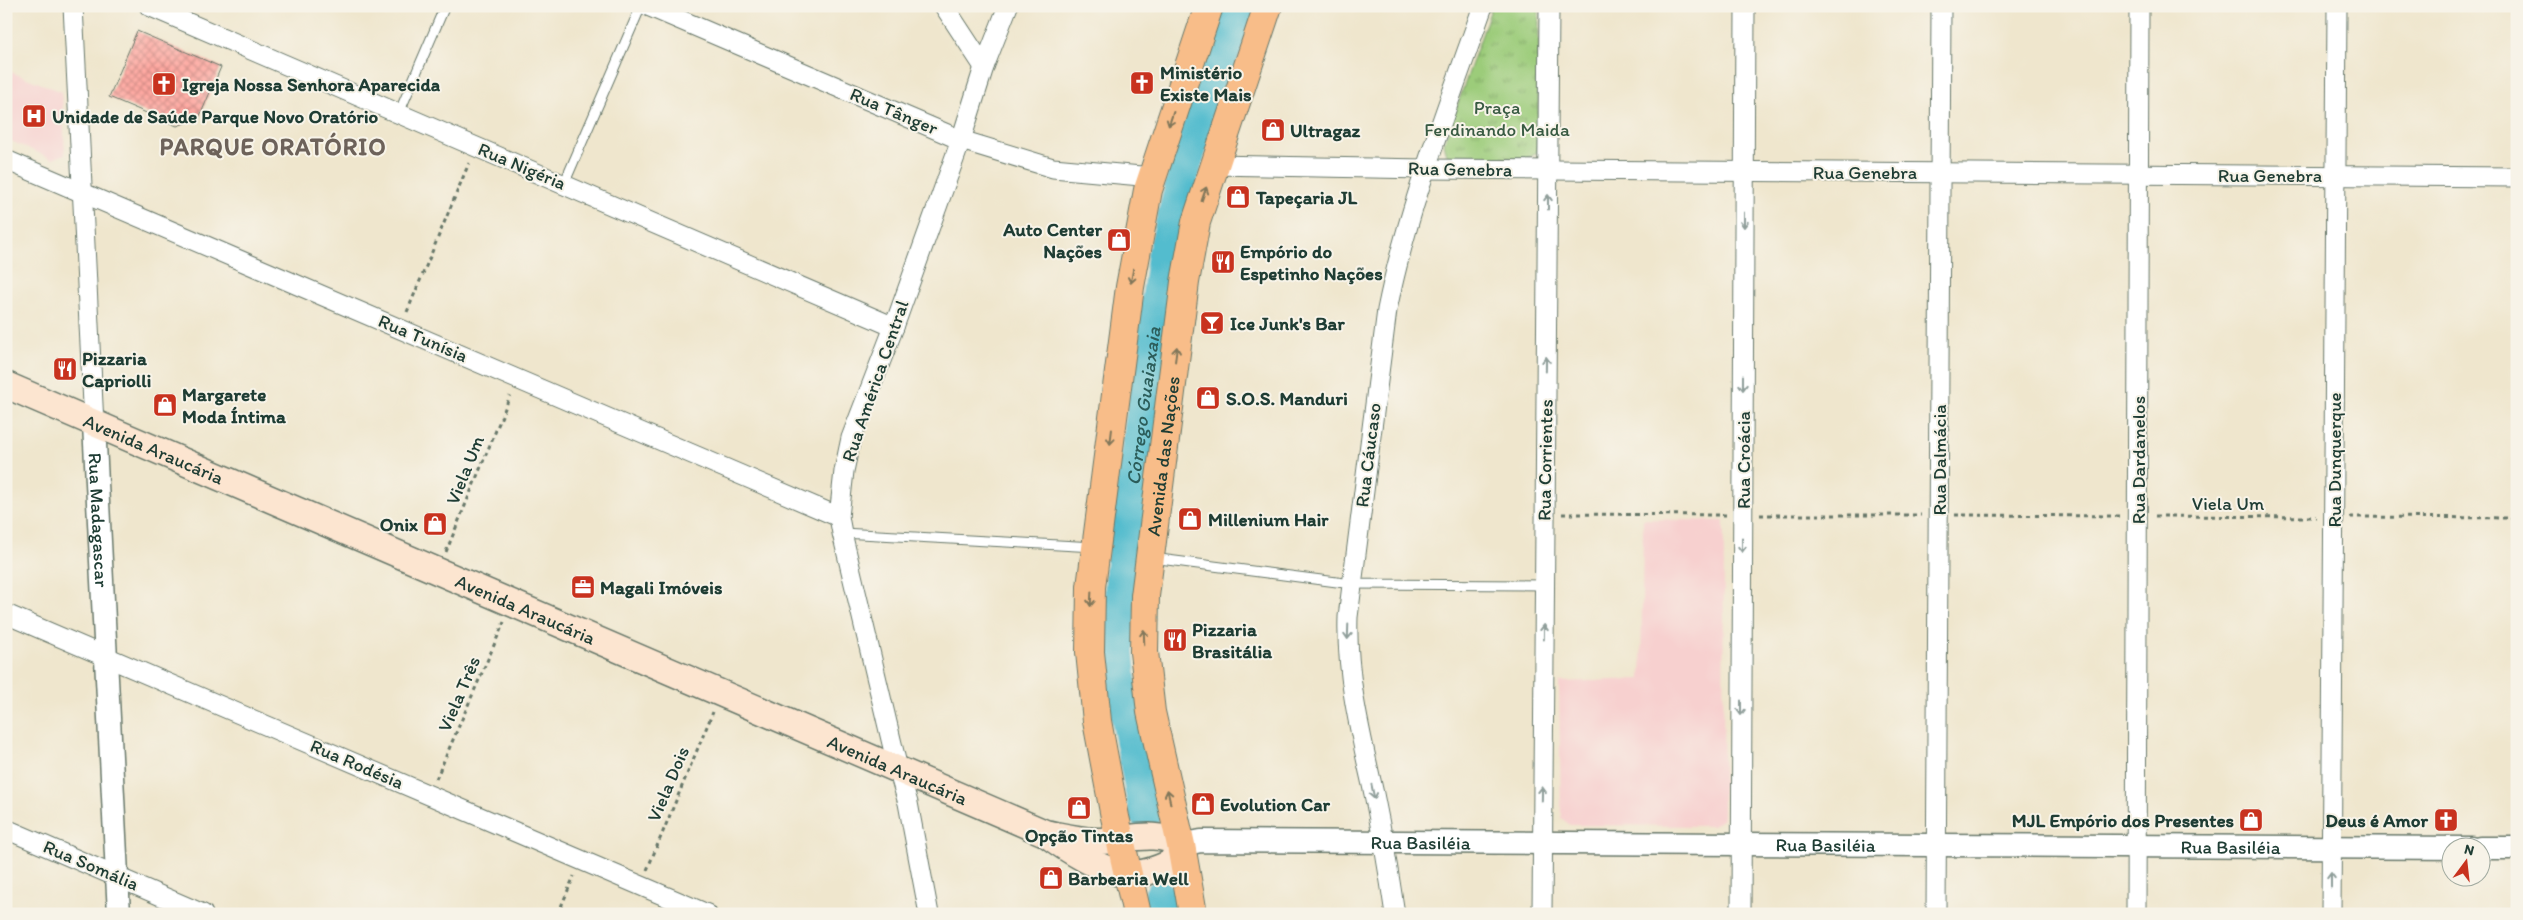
<svg xmlns="http://www.w3.org/2000/svg" width="2523" height="920" font-family="Itim,sans-serif">
<style>
.built{fill:#f7d0cf}
.grass{fill:url(#grass-tufts);stroke:#5e8457}
.lines{fill:none;stroke-linecap:round;stroke-linejoin:round}
.river{stroke:#52bcce;stroke-width:32}
.building{fill:url(#building-cross-hatch)}
.service-casing{stroke:#68786a;stroke-width:11}
.minor-casing{stroke:#68786a;stroke-width:21}
.tertiary-casing{stroke:#68786a;stroke-width:25}
.secondary-casing{stroke:#68786a;stroke-width:29}
.primary-casing{stroke:#68786a;stroke-width:30}
.path{stroke:#68786a;stroke-width:3;stroke-dasharray:4 4;stroke-linecap:butt}
.service{stroke:#fff;stroke-width:9}
.minor{stroke:#fff;stroke-width:19}
.tertiary{stroke:#fff;stroke-width:22}
.secondary{stroke:#fce5d0;stroke-width:26}
.primary{stroke:#f8bd89;stroke-width:28}
.oneway{stroke:#81775a}
.oneway2{stroke:#8f9e9a}
.labels{text-anchor:middle;dominant-baseline:central;stroke-width:4;stroke-linejoin:round;paint-order:stroke}
.poi-label{font-size:19px;font-weight:bold;fill:#1f3d34;stroke:#f7f3e8;text-anchor:start}
.park-label{font-size:19px;fill:#385a42;stroke:#f7f3e8}
.street-label{font-size:19px;fill:#1f3d34;stroke:#f7f3e8}
.water-label{font-size:20px;font-style:italic;fill:#2c5d5a;stroke:#f7f3e8}
.district-label{font-size:24px;font-weight:bold;letter-spacing:1px;fill:#6d625a;stroke:#f7f3e8}
</style>
<defs>
<pattern id="grass-tufts" width="24" height="20" patternUnits="userSpaceOnUse" patternTransform="scale(1.25)"><rect width="24" height="20" fill="#9ccc7a"/><path d="M3 7l-1-3M5 7V3M7 7l1-3M15 17l-1-3M17 17v-4M19 17l1-3" fill="none" stroke="#7fa765"/></pattern>
<pattern id="building-cross-hatch" width="8" height="8" patternUnits="userSpaceOnUse" patternTransform="scale(1.25)"><rect width="8" height="8" fill="#fea7a0"/><path d="M0 0l8 8M0 8l8-8" fill="none" stroke="#cd8983"/></pattern>
</defs>
<rect width="100%" height="100%" fill="#f7f3e8"/>
<filter id="ink" filterUnits="userSpaceOnUse"><feTurbulence type="fractalNoise" baseFrequency=".02" numOctaves="2"/><feDisplacementMap in="SourceGraphic" scale="10" xChannelSelector="R" yChannelSelector="G"/><feConvolveMatrix kernelMatrix="1 2 1 2 8 2 1 2 1" color-interpolation-filters="sRGB"/></filter>
<filter id="wash" filterUnits="userSpaceOnUse"><feTurbulence type="fractalNoise" baseFrequency=".0096" numOctaves="4" result="noise"/><feDisplacementMap in="SourceGraphic" scale="20" xChannelSelector="R" yChannelSelector="G"/><feGaussianBlur stdDeviation="1.12" result="paint"/><feColorMatrix in="noise" values="0 0 0 0 0 0 0 0 0 0 0 0 0 0 0 0 0 1.4 0 .05"/><feComposite in="paint" operator="in"/></filter>
<g filter="url(#wash)">
<rect width="100%" height="100%" fill="#efe6cd"/>
<!-- built -->
<g class="built">
<polygon points="6,70 62,92 65,154 53,159 6,139"/>
<polygon points="1643,519 1724,521 1723,819 1713,826 1570,825 1561,818 1559,682 1641,679"/>
</g>
<!-- grass -->
<polygon class="grass" points="1492,6 1539,6 1538,148 1536,154 1525,159 1453,159 1447,156 1444,143"/>
<g class="lines">
<!-- river -->
<g class="river">
<path id="s1" d="M1145 814 1121 687 1118 653 1121 571 1163 256 1188 157 1240 6"/>
<polyline points="1160,896 1163,914"/>
</g>
</g>
<g id="blocks">
<!-- building -->
<polygon class="building" points="137,31 221,67 199,118 177,126 109,97"/>
</g>
</g>
<g filter="url(#ink)">
<use href="#blocks" fill-opacity="0" stroke="#68786a" stroke-width="1"/>
<g class="lines">
<defs>
<g id="service">
<polyline points="399,113 445,6"/>
<polyline points="564,184 641,6"/>
<polyline points="842,533 1094,547"/>
<polyline points="1152,558 1352,584 1544,585"/>
</g>
<g id="minor">
<polyline points="73,6 94,424"/>
<polyline points="149,6 894,327"/>
<polyline points="648,6 961,140 1053,168 1152,177"/>
<polyline points="944,6 984,67"/>
<polyline points="6,160 839,517"/>
<polyline points="1214,165 1425,169 2517,177"/>
<polyline points="6,614 707,914"/>
<polyline points="6,829 203,914"/>
<polyline points="929,914 908,803 898,769 842,533 839,517 844,471 851,438 894,327 961,140 984,67 1008,6"/>
<path d="M1395 914C1389 873 1382 833 1374 794 1361 735 1346 677 1348 617L1387 310C1408 206 1448 106 1483 6"/>
<polyline points="1542,914 1549,6"/>
<polyline points="1741,914 1745,6"/>
<polyline points="1936,914 1941,6"/>
<polyline points="2136,914 2139,6"/>
<polyline points="2331,914 2337,6"/>
</g>
<g id="tertiary">
<path id="s2" d="M94 424 119 914"/>
<path id="s3" d="M1181 845 1201 841 2471 848"/>
<polyline points="2480,848 2517,848"/>
</g>
<g id="secondary">
<path id="s4" d="M6 385 1045 833C1061 836 1078 840 1094 841 1123 842 1155 828 1181 845L1171 863C1160 868 1142 875 1129 874 1103 873 1065 848 1045 833"/>
</g>
<g id="primary">
<polyline points="1137,914 1115,817 1097,721 1090,652 1091,587 1130,287 1148,190 1209,6"/>
<path id="s5" d="M1193 914 1181 845 1151 712 1144 652 1145 596 1185 282 1196 222 1268 6"/>
</g>
</defs>
<!-- service casing -->
<use href="#service" class="service-casing"/>
<!-- minor casing -->
<use href="#minor" class="minor-casing"/>
<!-- tertiary casing -->
<use href="#tertiary" class="tertiary-casing"/>
<!-- secondary casing -->
<use href="#secondary" class="secondary-casing"/>
<!-- primary casing -->
<use href="#primary" class="primary-casing"/>
<!-- path -->
<g class="path">
<polyline points="407,312 469,163"/>
<polyline points="1562,514 1726,515"/>
<polyline points="1760,515 1921,515"/>
<polyline points="1955,515 2121,516"/>
<polyline points="2155,516 2316,517"/>
<polyline points="2350,517 2517,518"/>
<polyline points="446,552 510,396"/>
<polyline points="436,779 504,622"/>
<polyline points="647,870 713,712"/>
<polyline points="558,914 574,876"/>
</g>
<!-- service -->
<use href="#service" class="service"/>
<!-- minor -->
<use href="#minor" class="minor"/>
<!-- tertiary -->
<use href="#tertiary" class="tertiary"/>
<!-- secondary -->
<use href="#secondary" class="secondary"/>
<!-- primary -->
<use href="#primary" class="primary"/>
</g>
<!-- one-way arrows -->
<defs><path id="oneway-shaft" d="M-6 0H5M1.5-3L5.5 0L1.5 3" fill="none" stroke-width="1.6" stroke-linecap="round" stroke-linejoin="round" transform="scale(1.25)"/></defs>
<g class="oneway">
<use href="#oneway-shaft" transform="translate(1171 119) rotate(109)"/>
<use href="#oneway-shaft" transform="translate(1204 194) rotate(-71)"/>
<use href="#oneway-shaft" transform="translate(1132 276) rotate(100)"/>
<use href="#oneway-shaft" transform="translate(1176 354) rotate(-83)"/>
<use href="#oneway-shaft" transform="translate(1111 437) rotate(97)"/>
<use href="#oneway-shaft" transform="translate(1091 599) rotate(93)"/>
<use href="#oneway-shaft" transform="translate(1144 637) rotate(-92)"/>
<use href="#oneway-shaft" transform="translate(1169 797) rotate(-102)"/>
</g>
<g class="oneway2">
<use href="#oneway-shaft" transform="translate(1548 202) rotate(-90)"/>
<use href="#oneway-shaft" transform="translate(1744 220) rotate(90)"/>
<use href="#oneway-shaft" transform="translate(1546 364) rotate(-89)"/>
<use href="#oneway-shaft" transform="translate(1743 383) rotate(90)"/>
<use href="#oneway-shaft" transform="translate(1742 545) rotate(90)"/>
<use href="#oneway-shaft" transform="translate(1348 632) rotate(92)"/>
<use href="#oneway-shaft" transform="translate(1544 632) rotate(-89)"/>
<use href="#oneway-shaft" transform="translate(1741 708) rotate(90)"/>
<use href="#oneway-shaft" transform="translate(1373 792) rotate(78)"/>
<use href="#oneway-shaft" transform="translate(1542 794) rotate(-89)"/>
<use href="#oneway-shaft" transform="translate(2331 880) rotate(-90)"/>
</g>
</g>
<!-- icons -->
<defs>
<symbol id="church-square" viewBox="-11 -11 22 22"><rect x="-9" y="-9" width="18" height="18" rx="4" fill="#c8321e" stroke="#f7f3e8"/><path d="M-1.2-6h2.4v3.5h3.3v2.4h-3.3V6h-2.4V-.1h-3.3v-2.4h3.3Z" fill="#fff"/></symbol>
<symbol id="hospital-square" viewBox="-11 -11 22 22"><rect x="-9" y="-9" width="18" height="18" rx="4" fill="#c8321e" stroke="#f7f3e8"/><path d="M-5-5h3v3.5h4V-5h3V5h-3V1.5h-4V5h-3Z" fill="#fff"/></symbol>
<symbol id="shop-square" viewBox="-11 -11 22 22"><rect x="-9" y="-9" width="18" height="18" rx="4" fill="#c8321e" stroke="#f7f3e8"/><path d="M-5-2.5h2.3a2.7 3.5 0 0 1 5.4 0H5L5.5 6h-11ZM-1.5-2.5h3a1.5 2.3 0 0 0-3 0Z" fill="#fff"/></symbol>
<symbol id="restaurant-square" viewBox="-11 -11 22 22"><rect x="-9" y="-9" width="18" height="18" rx="4" fill="#c8321e" stroke="#f7f3e8"/><path d="M-5-6h1v4h1v-4h1v4h1v-4h1v5L-1.5 .5V6h-2V.5L-5-1ZM5-6V6H3V1.5H1.5Q1.5-4 5-6Z" fill="#fff"/></symbol>
<symbol id="bar-square" viewBox="-11 -11 22 22"><rect x="-9" y="-9" width="18" height="18" rx="4" fill="#c8321e" stroke="#f7f3e8"/><path d="M-6-5H6L.8 .8V4.5H3.5V6h-7V4.5H-.8V.8Z" fill="#fff"/></symbol>
<symbol id="office-square" viewBox="-11 -11 22 22"><rect x="-9" y="-9" width="18" height="18" rx="4" fill="#c8321e" stroke="#f7f3e8"/><path d="M-6-3h4V-5.5h4V-3h4V5H-6ZM-1-4.5V-3h2v-1.5ZM-6 0V1H6V0Z" fill="#fff"/></symbol>
</defs>
<g fill-rule="evenodd">
<use href="#church-square" x="1128" y="69" width="28" height="28"/>
<use href="#church-square" x="150" y="70" width="28" height="28"/>
<use href="#hospital-square" x="20" y="102" width="28" height="28"/>
<use href="#shop-square" x="1259" y="116" width="28" height="28"/>
<use href="#shop-square" x="1224" y="183" width="28" height="28"/>
<use href="#shop-square" x="1105" y="226" width="28" height="28"/>
<use href="#restaurant-square" x="1209" y="248" width="28" height="28"/>
<use href="#bar-square" x="1198" y="309" width="28" height="28"/>
<use href="#restaurant-square" x="51" y="355" width="28" height="28"/>
<use href="#shop-square" x="1194" y="384" width="28" height="28"/>
<use href="#shop-square" x="151" y="391" width="28" height="28"/>
<use href="#shop-square" x="1176" y="505" width="28" height="28"/>
<use href="#shop-square" x="421" y="510" width="28" height="28"/>
<use href="#office-square" x="569" y="573" width="28" height="28"/>
<use href="#restaurant-square" x="1161" y="626" width="28" height="28"/>
<use href="#shop-square" x="1189" y="790" width="28" height="28"/>
<use href="#shop-square" x="1065" y="794" width="28" height="28"/>
<use href="#shop-square" x="2237" y="806" width="28" height="28"/>
<use href="#church-square" x="2432" y="806" width="28" height="28"/>
<use href="#shop-square" x="1037" y="864" width="28" height="28"/>
</g>
<g class="labels">
<!-- poi labels -->
<g class="poi-label">
<text x="1160" y="72">Ministério<tspan x="1160" dy="22">Existe Mais</tspan></text>
<text x="182" y="84">Igreja Nossa Senhora Aparecida</text>
<text x="52" y="116">Unidade de Saúde Parque Novo Oratório</text>
<text x="1290" y="130">Ultragaz</text>
<text x="1256" y="197">Tapeçaria JL</text>
<text x="1102" y="229" text-anchor="end">Auto Center<tspan x="1102" dy="22">Nações</tspan></text>
<text x="1240" y="251">Empório do<tspan x="1240" dy="22">Espetinho Nações</tspan></text>
<text x="1230" y="323">Ice Junk's Bar</text>
<text x="82" y="358">Pizzaria<tspan x="82" dy="22">Capriolli</tspan></text>
<text x="182" y="394">Margarete<tspan x="182" dy="22">Moda Íntima</tspan></text>
<text x="1226" y="398">S.O.S. Manduri</text>
<text x="1208" y="519">Millenium Hair</text>
<text x="418" y="524" text-anchor="end">Onix</text>
<text x="600" y="587">Magali Imóveis</text>
<text x="1192" y="629">Pizzaria<tspan x="1192" dy="22">Brasitália</tspan></text>
<text x="1220" y="804">Evolution Car</text>
<text x="2234" y="820" text-anchor="end">MJL Empório dos Presentes</text>
<text x="2428" y="820" text-anchor="end">Deus é Amor</text>
<text x="1079" y="835" text-anchor="middle">Opção Tintas</text>
<text x="1068" y="878">Barbearia Well</text>
</g>
<!-- park labels -->
<g class="park-label">
<text x="1497" y="107">Praça<tspan x="1497" dy="22">Ferdinando Maida</tspan></text>
</g>
<!-- street labels -->
<g class="street-label">
<text transform="translate(894 111) rotate(23)">Rua Tânger</text>
<text transform="translate(522 166) rotate(23)">Rua Nigéria</text>
<text transform="translate(1460 169) rotate(1)">Rua Genebra</text>
<text x="1865" y="172">Rua Genebra</text>
<text x="2270" y="175">Rua Genebra</text>
<text transform="translate(423 338) rotate(23)">Rua Tunísia</text>
<text transform="translate(875 381) rotate(-71)">Rua América Central</text>
<text stroke="none"><textPath href="#s4" startOffset="161">Avenida Araucária</textPath></text>
<text transform="translate(1368 455) rotate(-83)">Rua Cáucaso</text>
<text stroke="none"><textPath href="#s5" startOffset="464">Avenida das Nações</textPath></text>
<text transform="translate(1545 460) rotate(-89)">Rua Corrientes</text>
<text transform="translate(1743 460) rotate(-90)">Rua Croácia</text>
<text transform="translate(1939 460) rotate(-90)">Rua Dalmácia</text>
<text transform="translate(2138 460) rotate(-90)">Rua Dardanelos</text>
<text transform="translate(2334 460) rotate(-90)">Rua Dunquerque</text>
<text transform="translate(465 470) rotate(-68)">Viela Um</text>
<text x="2228" y="503">Viela Um</text>
<text stroke="none"><textPath href="#s2" startOffset="96">Rua Madagascar</textPath></text>
<text stroke="none"><textPath href="#s4" startOffset="566">Avenida Araucária</textPath></text>
<text transform="translate(459 694) rotate(-67)">Viela Três</text>
<text transform="translate(357 764) rotate(23)">Rua Rodésia</text>
<text stroke="none"><textPath href="#s4" startOffset="971">Avenida Araucária</textPath></text>
<text transform="translate(668 784) rotate(-67)">Viela Dois</text>
<text stroke="none"><textPath href="#s3" startOffset="240">Rua Basiléia</textPath></text>
<text stroke="none"><textPath href="#s3" startOffset="645">Rua Basiléia</textPath></text>
<text stroke="none"><textPath href="#s3" startOffset="1050">Rua Basiléia</textPath></text>
<text transform="translate(91 865) rotate(23)">Rua Somália</text>
</g>
<!-- water labels -->
<g class="water-label">
<text stroke="none"><textPath href="#s1" startOffset="412">Córrego Guaiaxaia</textPath></text>
</g>
<!-- district labels -->
<g class="district-label">
<text x="273" y="146">PARQUE ORATÓRIO</text>
</g>
</g>
<!-- margin -->
<rect width="2523" height="920" fill="none" stroke="#f7f3e8" stroke-width="25"/>
<!-- north arrow -->
<g transform="translate(2466 862) rotate(15)"><circle r="24" fill="#f7f3e8" stroke="#a1aaa0"/>
<path d="M0-4L9 19L0 12L-9 19Z" fill="#c8321e"/>
<text y="-8" font-size="14" font-weight="bold" text-anchor="middle" fill="#1f3d34">N</text>
</g>
</svg>
